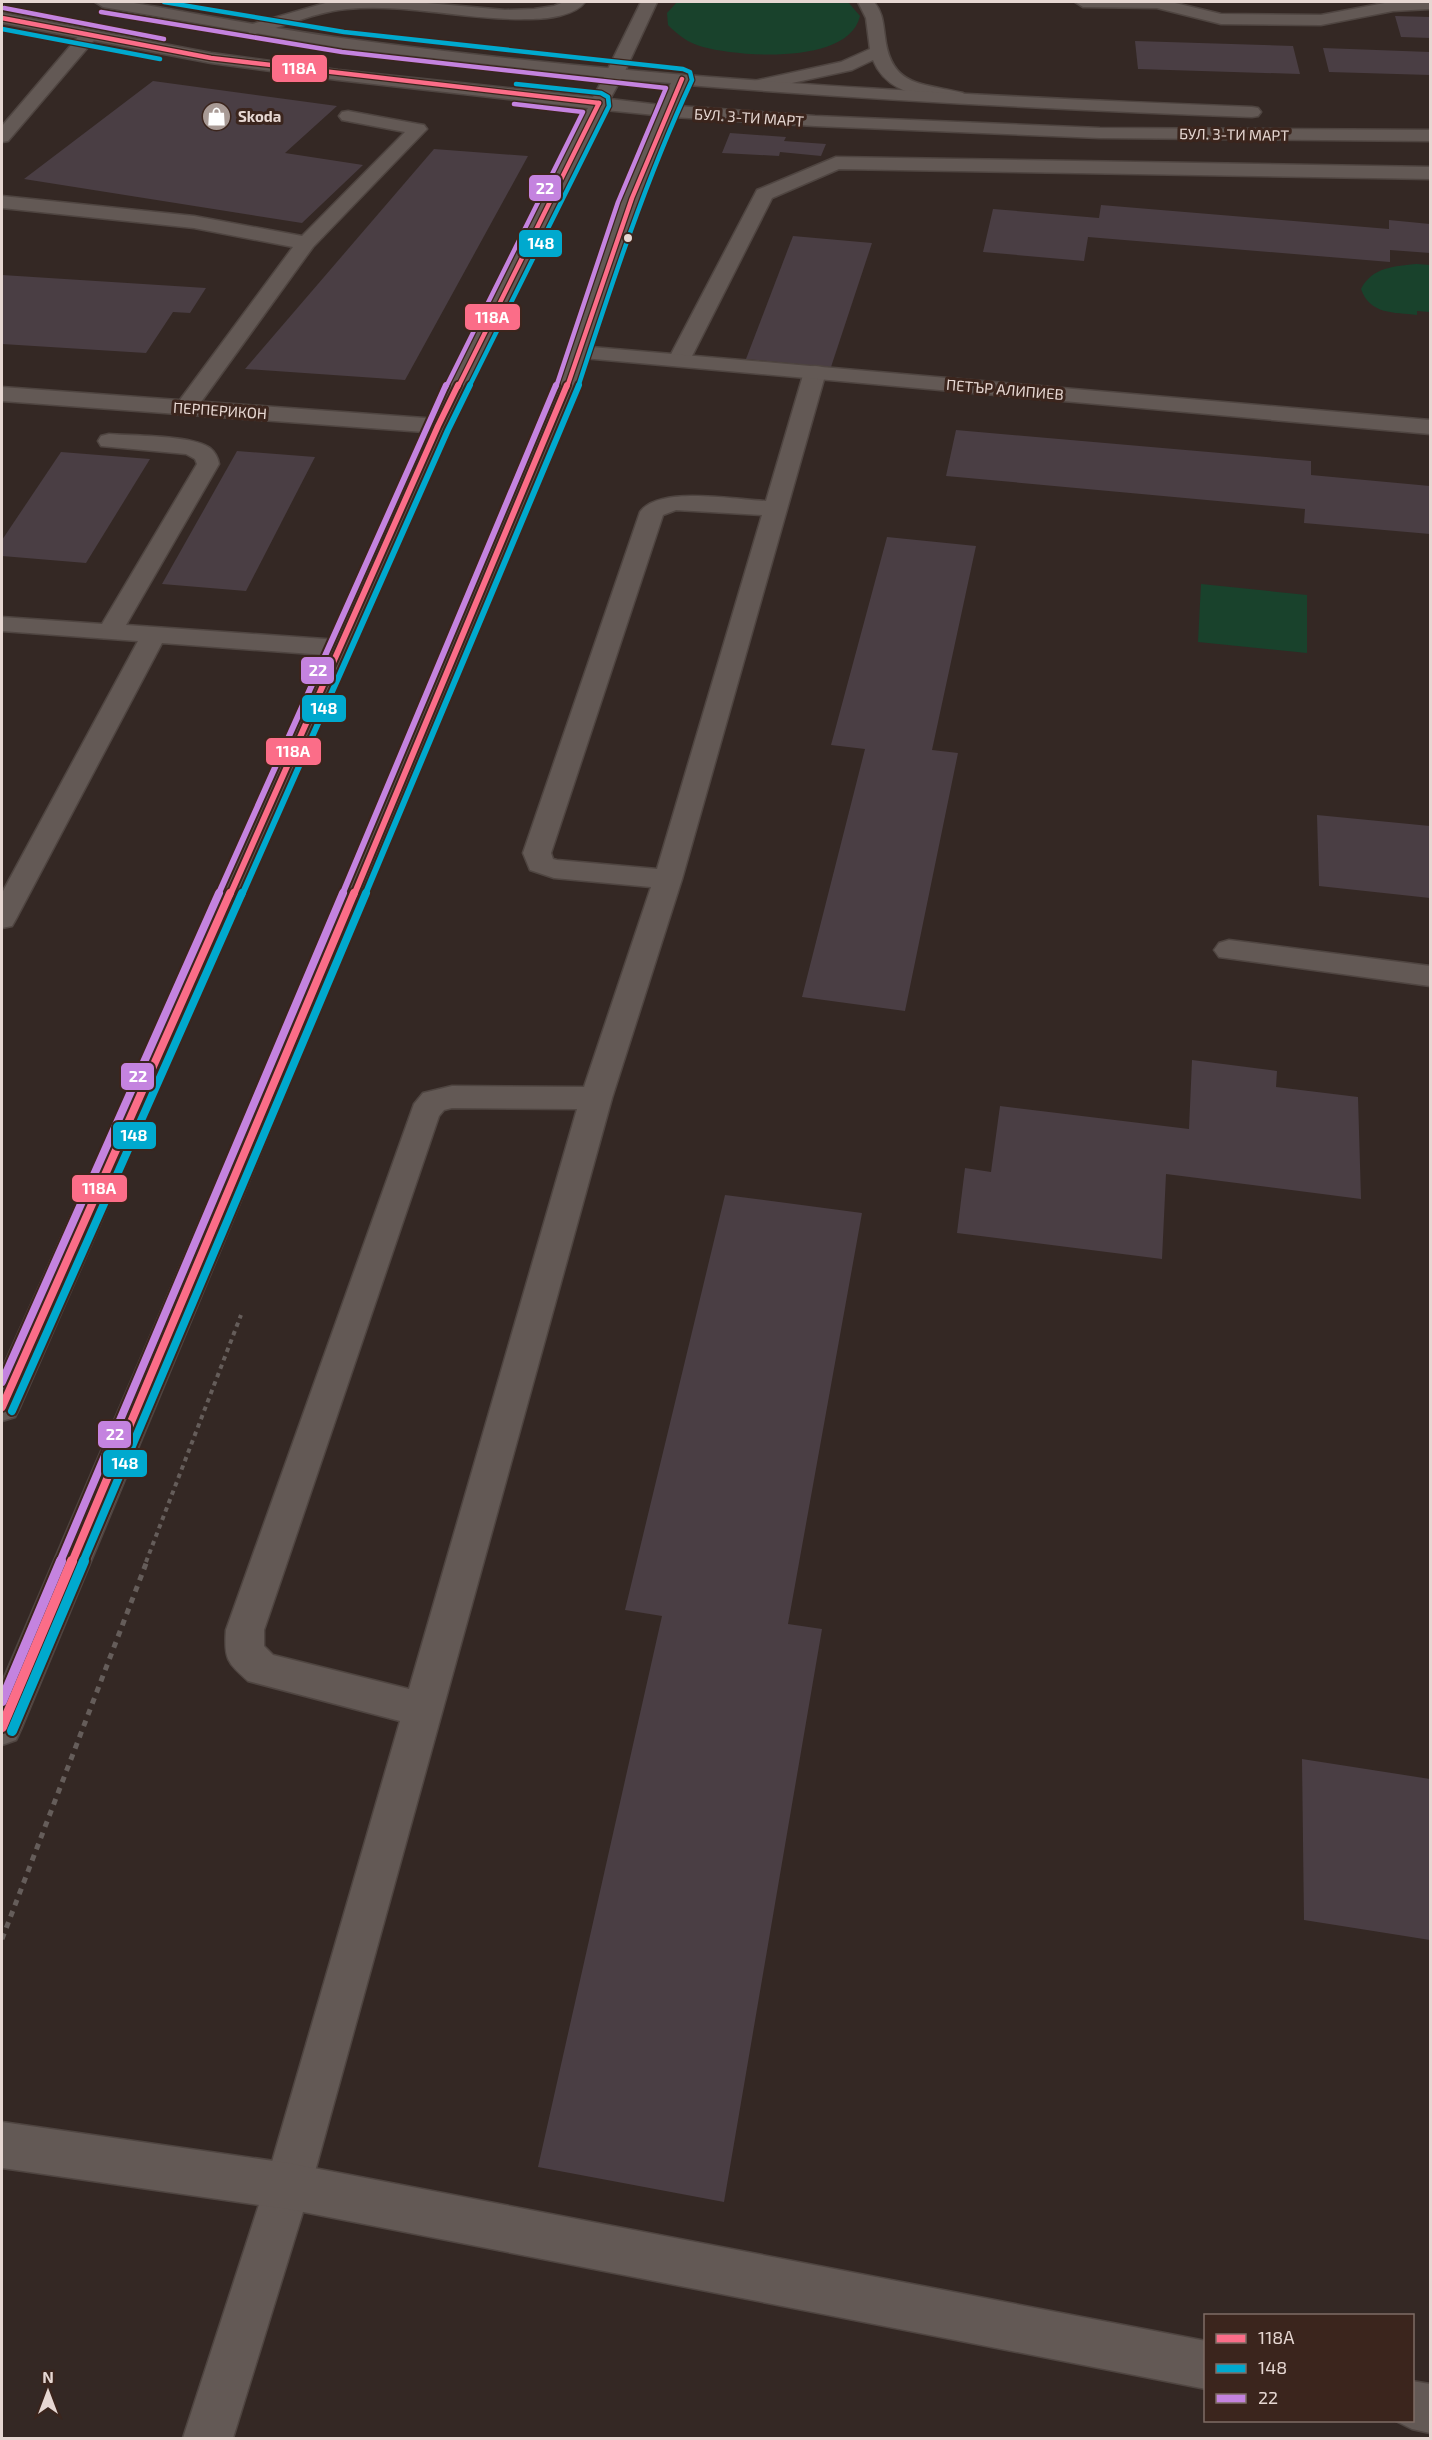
<svg xmlns="http://www.w3.org/2000/svg" width="1432" height="2440" font-family="'Exo 2',sans-serif">
<style>
.green{fill:#19422c}
.building{fill:#4a3e44}
.lines{fill:none;stroke-linecap:round;stroke-linejoin:round}
.lane-casing{stroke:#4f4541;stroke-width:3}
.street-casing{stroke:#4f4541;stroke-width:3}
.secondary-casing{stroke:#4f4541;stroke-width:3}
.path-far1{stroke:#655d5a;stroke-width:4;stroke-dasharray:4.5 4.5;stroke-linecap:butt}
.path{stroke:#655d5a;stroke-width:5;stroke-dasharray:6 6;stroke-linecap:butt}
.lane{fill:#635955;fill-rule:evenodd}
.street{fill:#635955;fill-rule:evenodd}
.secondary{fill:#635955;fill-rule:evenodd}
.bus-1-far3-casing{stroke:#3b251d;stroke-width:7}
.bus-1-far2-casing{stroke:#3b251d;stroke-width:10}
.bus-1-far1-casing{stroke:#3b251d;stroke-width:12}
.bus-1-casing{stroke:#3b251d;stroke-width:14}
.bus-2-far3-casing{stroke:#3b251d;stroke-width:7}
.bus-2-far2-casing{stroke:#3b251d;stroke-width:10}
.bus-2-far1-casing{stroke:#3b251d;stroke-width:12}
.bus-2-casing{stroke:#3b251d;stroke-width:14}
.bus-3-far3-casing{stroke:#3b251d;stroke-width:7}
.bus-3-far2-casing{stroke:#3b251d;stroke-width:10}
.bus-3-far1-casing{stroke:#3b251d;stroke-width:12}
.bus-3-casing{stroke:#3b251d;stroke-width:14}
.bus-1-far3{stroke:#fb6d88;stroke-width:4.5}
.bus-1-far2{stroke:#fb6d88;stroke-width:6}
.bus-1-far1{stroke:#fb6d88;stroke-width:8}
.bus-1{stroke:#fb6d88;stroke-width:10}
.bus-2-far3{stroke:#00a9ce;stroke-width:4.5}
.bus-2-far2{stroke:#00a9ce;stroke-width:6}
.bus-2-far1{stroke:#00a9ce;stroke-width:8}
.bus-2{stroke:#00a9ce;stroke-width:10}
.bus-3-far3{stroke:#c483df;stroke-width:4.5}
.bus-3-far2{stroke:#c483df;stroke-width:6}
.bus-3-far1{stroke:#c483df;stroke-width:8}
.bus-3{stroke:#c483df;stroke-width:10}
.bus-dot{fill:#e6d7d2;stroke:#3b251d;stroke-width:2}
.labels{text-anchor:middle;dominant-baseline:central;stroke-width:6;stroke-linejoin:round;paint-order:stroke}
.far-poi-label{font-size:15px;font-weight:bold;fill:#e6d7d2;stroke:#3b251d;text-anchor:start}
.far-street-label{font-size:15px;fill:#e6d7d2;stroke:#3b251d}
.line-badge{stroke:#3b251d;stroke-width:2}
.badge-label{font-size:16px;text-anchor:middle;font-weight:bold;fill:#fff}
</style>
<rect width="100%" height="100%" fill="#342824"/>
<!-- green -->
<g class="green">
<path d="M677 2H848L860 16C849 65 740 57 703 47 688 43 678 35 668 25L667 13Z"/>
<path d="M1417 264 1430 265V312L1417 311V315C1394 312 1370 315 1361 289 1372 267 1395 266 1417 264Z"/>
<polygon points="1201,584 1307,595 1307,653 1198,642"/>
</g>
<!-- building -->
<g class="building">
<polygon points="1395,16 1430,17 1430,38 1401,37"/>
<polygon points="1135,41 1293,46 1300,74 1138,69"/>
<polygon points="1323,48 1430,52 1430,75 1329,72"/>
<polygon points="153,81 337,106 285,153 363,165 302,223 24,179"/>
<polygon points="730,133 786,137 784,141 826,144 821,156 780,152 779,156 722,153"/>
<polygon points="434,149 528,156 405,380 245,369"/>
<polygon points="1101,205 1389,229 1389,220 1430,224 1430,253 1390,250 1390,262 1088,237 1084,261 983,252 993,209 1099,218"/>
<polygon points="793,236 872,243 831,367 746,359"/>
<polygon points="2,275 206,288 190,313 173,312 146,353 2,344"/>
<polygon points="956,430 1311,461 1311,475 1430,486 1430,534 1304,523 1305,509 946,476"/>
<polygon points="237,451 315,457 246,591 162,584"/>
<polygon points="61,452 150,459 86,563 2,556 2,540"/>
<polygon points="887,537 976,546 932,750 958,753 905,1011 802,997 865,749 831,745"/>
<polygon points="1317,815 1430,826 1430,898 1319,886"/>
<polygon points="1192,1060 1277,1071 1276,1087 1358,1097 1361,1199 1166,1174 1162,1259 957,1233 965,1168 991,1172 1000,1106 1189,1129"/>
<polygon points="725,1195 862,1213 788,1624 822,1629 724,2202 538,2167 662,1616 625,1610"/>
<polygon points="1302,1759 1430,1779 1430,1940 1304,1920"/>
</g>
<g class="lines">
<defs>
<g id="lane">
<path d="M329 2H416L505 10 534 9 554 6 564 2H585C575 16 546 19 530 19 469 21 408 3 347 9 315 12 286 26 255 34L249 33 247 29 249 25Z"/>
<polygon points="641,2 657,2 624,73 621,77 609,77 606,73"/>
<path d="M858 2H874C883 13 883 23 885 37 891 88 923 83 963 93L966 97 963 101C954 103 944 101 935 99 909 94 884 87 873 60L852 70 760 90 754 89 751 85 754 81 841 62 870 49 866 18Z"/>
<polygon points="1075,2 1171,2 1221,14 1321,15 1390,2 1430,2 1430,9 1393,11 1321,25 1221,24 1157,8 1083,7"/>
<polygon points="89,30 95,31 98,35 95,39 8,141 2,142 2,126 83,31"/>
<polygon points="348,111 418,124 424,125 427,129 313,247 193,413 185,415 177,413 174,408 293,247 194,228 2,208 2,196 194,216 302,236 405,132 342,120 339,116 342,112"/>
<polygon points="836,157 1430,167 1430,179 839,169 772,198 690,360 687,365 679,366 671,365 668,360 757,190"/>
<path d="M815 366 823 367 826 372 682 879 612 1098 311 2186 233 2438H183L265 2186 400 1721 248 1681C227 1662 224 1659 226 1630L414 1104 423 1093 452 1086 584 1087 651 887 554 878 530 870 523 853 640 512C659 485 736 500 766 501L804 372 807 367ZM676 510 762 515 657 869 557 860 553 859 551 853 663 515ZM452 1108 577 1109 409 1689 273 1655 264 1646V1630L439 1116 444 1110Z"/>
<path d="M109 434C132 436 193 435 210 448 215 452 218 458 219 464L126 625 339 640 348 643 352 648 348 653 339 656 162 643 16 919 12 926 2 928V893L138 641 2 631V617L102 624 197 464 195 459 186 454 101 446 98 441 101 436Z"/>
<polygon points="1229,940 1430,966 1430,986 1219,957 1214,950 1219,943"/>
</g>
<g id="street">
<polygon points="580,346 1430,420 1430,434 572,357 569,352 572,347"/>
<polygon points="2,387 438,419 446,421 449,426 446,431 438,433 2,401"/>
<polygon points="2,2122 288,2163 1206,2341 1206,2389 288,2209 2,2168"/>
<polygon points="1412,2381 1430,2384 1430,2433 1412,2429 1394,2420 1412,2420"/>
</g>
<path id="secondary" d="M95 2H128C199 14 270 28 341 38 643 79 948 95 1252 107L1258 108 1261 112 1258 116 1252 117C1064 110 876 100 688 85L678 106 815 116 1100 128 1430 130V141L1100 138 815 126 673 117 618 262 573 402 22 1727 16 1740 2 1745V1682L551 402 598 262 655 115 605 110 531 255 449 426 20 1407 15 1417 2 1421V1369L427 426 511 255 588 108 338 80 211 63 2 23V13L211 53 338 70 593 97 604 77 343 48 103 7ZM621 79 671 83 660 105 610 99Z"/>
</defs>
<!-- lane casing -->
<use href="#lane" class="lane-casing"/>
<!-- street casing -->
<use href="#street" class="street-casing"/>
<!-- secondary casing -->
<use href="#secondary" class="secondary-casing"/>
<!-- path-far1 -->
<polyline class="path-far1" points="146,1562 241,1315"/>
<!-- path -->
<polyline class="path" points="2,1939 147,1561"/>
<!-- lane -->
<use href="#lane" class="lane"/>
<!-- street -->
<use href="#street" class="street"/>
<!-- secondary -->
<use href="#secondary" class="secondary"/>
<defs>
<g id="bus-1-far3">
<polyline points="2,18 211,58 599,103"/>
<polyline points="458,387 599,103"/>
<polyline points="567,387 632,198 682,79"/>
</g>
<g id="bus-1-far2">
<polyline points="230,895 438,426 458,385"/>
<polyline points="354,895 567,385"/>
</g>
<g id="bus-1-far1">
<polyline points="2,1407 230,893"/>
<polyline points="72,1562 354,893"/>
</g>
<polyline id="bus-1" points="2,1727 72,1561"/>
<g id="bus-2-far3">
<path d="M164 2 344 32 683 69 690 72 692 80C646 179 612 283 578 387"/>
<polyline points="2,29 160,59"/>
<polyline points="469,387 609,106 608,97 601,93 516,84"/>
</g>
<g id="bus-2-far2">
<polyline points="242,895 448,430 470,385"/>
<polyline points="365,895 579,385"/>
</g>
<g id="bus-2-far1">
<polyline points="12,1411 242,893"/>
<polyline points="83,1562 366,893"/>
</g>
<polyline id="bus-2" points="12,1731 84,1561"/>
<g id="bus-3-far3">
<polyline points="4,8 164,39"/>
<polyline points="101,12 342,52 666,88 618,202 556,387"/>
<polyline points="446,387 583,112 514,104"/>
</g>
<g id="bus-3-far2">
<polyline points="218,895 446,385"/>
<polyline points="342,895 556,385"/>
</g>
<g id="bus-3-far1">
<polyline points="2,1382 219,893"/>
<polyline points="60,1562 343,893"/>
</g>
<polyline id="bus-3" points="2,1701 61,1561"/>
</defs>
<!-- bus-1-far3 casing -->
<use href="#bus-1-far3" class="bus-1-far3-casing"/>
<!-- bus-1-far2 casing -->
<use href="#bus-1-far2" class="bus-1-far2-casing"/>
<!-- bus-1-far1 casing -->
<use href="#bus-1-far1" class="bus-1-far1-casing"/>
<!-- bus-1 casing -->
<use href="#bus-1" class="bus-1-casing"/>
<!-- bus-2-far3 casing -->
<use href="#bus-2-far3" class="bus-2-far3-casing"/>
<!-- bus-2-far2 casing -->
<use href="#bus-2-far2" class="bus-2-far2-casing"/>
<!-- bus-2-far1 casing -->
<use href="#bus-2-far1" class="bus-2-far1-casing"/>
<!-- bus-2 casing -->
<use href="#bus-2" class="bus-2-casing"/>
<!-- bus-3-far3 casing -->
<use href="#bus-3-far3" class="bus-3-far3-casing"/>
<!-- bus-3-far2 casing -->
<use href="#bus-3-far2" class="bus-3-far2-casing"/>
<!-- bus-3-far1 casing -->
<use href="#bus-3-far1" class="bus-3-far1-casing"/>
<!-- bus-3 casing -->
<use href="#bus-3" class="bus-3-casing"/>
<!-- bus-1-far3 -->
<use href="#bus-1-far3" class="bus-1-far3"/>
<!-- bus-1-far2 -->
<use href="#bus-1-far2" class="bus-1-far2"/>
<!-- bus-1-far1 -->
<use href="#bus-1-far1" class="bus-1-far1"/>
<!-- bus-1 -->
<use href="#bus-1" class="bus-1"/>
<!-- bus-2-far3 -->
<use href="#bus-2-far3" class="bus-2-far3"/>
<!-- bus-2-far2 -->
<use href="#bus-2-far2" class="bus-2-far2"/>
<!-- bus-2-far1 -->
<use href="#bus-2-far1" class="bus-2-far1"/>
<!-- bus-2 -->
<use href="#bus-2" class="bus-2"/>
<!-- bus-3-far3 -->
<use href="#bus-3-far3" class="bus-3-far3"/>
<!-- bus-3-far2 -->
<use href="#bus-3-far2" class="bus-3-far2"/>
<!-- bus-3-far1 -->
<use href="#bus-3-far1" class="bus-3-far1"/>
<!-- bus-3 -->
<use href="#bus-3" class="bus-3"/>
</g>
<!-- icons -->
<defs>
<symbol id="shop-disc" viewBox="-11 -11 22 22"><circle r="9.5" fill="#a89a95" stroke="#3b251d"/><path d="M-5-2.5h2.3a2.7 3.5 0 0 1 5.4 0H5L5.5 6h-11ZM-1.5-2.5h3a1.5 2.3 0 0 0-3 0Z" fill="#fff"/></symbol>
</defs>
<g fill-rule="evenodd">
<use href="#shop-disc" x="200" y="100" width="33" height="33"/>
</g>
<!-- markers -->
<circle class="bus-dot" cx="628" cy="238" r="5"/>
<g class="labels">
<!-- far-poi labels -->
<g class="far-poi-label">
<text x="238" y="116">Skoda</text>
</g>
<!-- far-street labels -->
<g class="far-street-label">
<text transform="translate(749 117) rotate(4)">БУЛ. 3-ТИ МАРТ</text>
<text transform="translate(1234 134) rotate(1)">БУЛ. 3-ТИ МАРТ</text>
<text transform="translate(1005 389) rotate(5)">ПЕТЪР АЛИПИЕВ</text>
<text transform="translate(220 410) rotate(4)">ПЕРПЕРИКОН</text>
</g>
</g>
<g class="line-badge">
<rect x="271" y="54" width="57" height="29" rx="6" fill="#fb6d88"/>
<rect x="528" y="174" width="34" height="28" rx="6" fill="#c483df"/>
<rect x="518" y="229" width="45" height="29" rx="6" fill="#00a9ce"/>
<rect x="464" y="303" width="57" height="28" rx="6" fill="#fb6d88"/>
<rect x="300" y="656" width="35" height="29" rx="6" fill="#c483df"/>
<rect x="301" y="694" width="46" height="29" rx="6" fill="#00a9ce"/>
<rect x="265" y="737" width="57" height="29" rx="6" fill="#fb6d88"/>
<rect x="120" y="1062" width="35" height="29" rx="6" fill="#c483df"/>
<rect x="112" y="1121" width="45" height="29" rx="6" fill="#00a9ce"/>
<rect x="71" y="1174" width="57" height="29" rx="6" fill="#fb6d88"/>
<rect x="97" y="1420" width="35" height="29" rx="6" fill="#c483df"/>
<rect x="102" y="1449" width="46" height="29" rx="6" fill="#00a9ce"/>
</g>
<g class="badge-label">
<text x="299" y="74">118А</text>
<text x="545" y="194">22</text>
<text x="541" y="249">148</text>
<text x="492" y="323">118А</text>
<text x="318" y="676">22</text>
<text x="324" y="714">148</text>
<text x="293" y="757">118А</text>
<text x="138" y="1082">22</text>
<text x="134" y="1141">148</text>
<text x="99" y="1194">118А</text>
<text x="115" y="1440">22</text>
<text x="125" y="1469">148</text>
</g>
<!-- border -->
<rect width="1432" height="2440" fill="none" stroke="#e6d7d2" stroke-width="6"/>
<!-- legend -->
<rect x="1204" y="2314" width="210" height="108" fill="#3b251d" stroke="#7f6c65" stroke-width="1.5"/>
<rect x="1216" y="2334" width="30" height="9" fill="#fb6d88" stroke="#7f6c65" stroke-width="1.5"/>
<text x="1258" y="2344" font-size="18" fill="#e6d7d2">118А</text>
<rect x="1216" y="2364" width="30" height="9" fill="#00a9ce" stroke="#7f6c65" stroke-width="1.5"/>
<text x="1258" y="2374" font-size="18" fill="#e6d7d2">148</text>
<rect x="1216" y="2394" width="30" height="9" fill="#c483df" stroke="#7f6c65" stroke-width="1.5"/>
<text x="1258" y="2404" font-size="18" fill="#e6d7d2">22</text>
<!-- north arrow -->
<g transform="translate(48 2392)" stroke="#3b251d" stroke-width="4.5" paint-order="stroke">
<path d="M0-4.5L10 22L0 15L-10 22Z" fill="#e6d7d2"/>
<text y="-9" font-size="16" font-weight="bold" text-anchor="middle" fill="#e6d7d2">N</text>
</g>
</svg>
